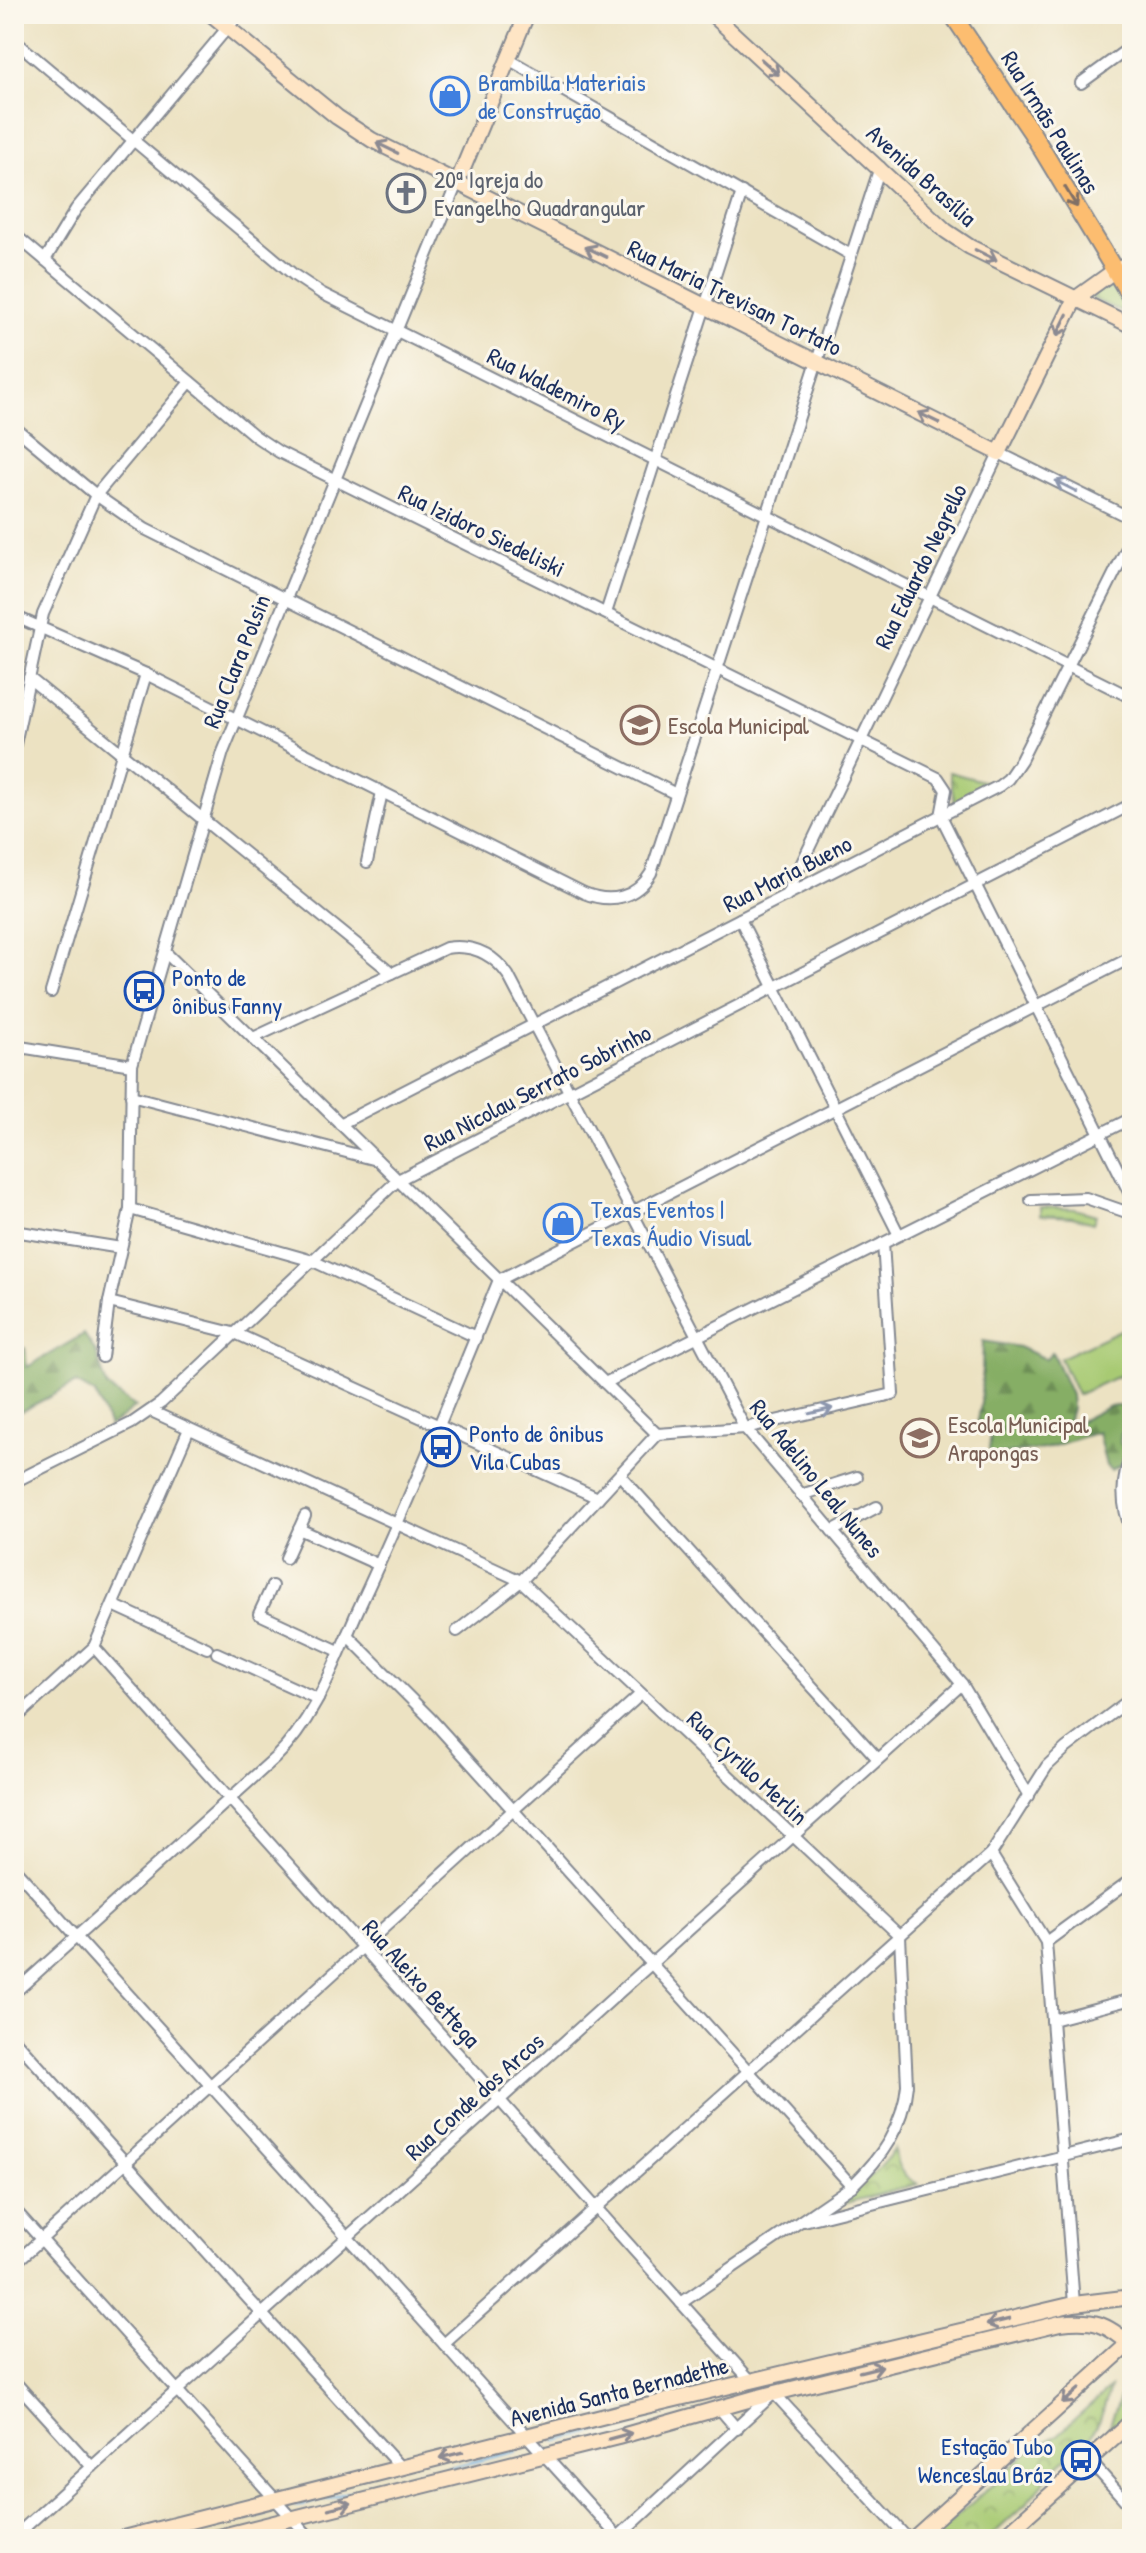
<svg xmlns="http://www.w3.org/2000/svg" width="1146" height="2553" font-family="'Patrick Hand',sans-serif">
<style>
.grass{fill:#a8ca73;stroke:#627c68;stroke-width:2}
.forest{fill:url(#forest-firs);stroke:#506e62;stroke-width:2}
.park{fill:url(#park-crowns);stroke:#627c68;stroke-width:2}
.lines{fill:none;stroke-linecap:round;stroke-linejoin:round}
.stream{stroke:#6aafe0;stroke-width:3}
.street-casing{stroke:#848890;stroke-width:14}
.secondary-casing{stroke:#848890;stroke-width:18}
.primary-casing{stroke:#848890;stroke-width:20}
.street{stroke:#fff;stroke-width:10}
.secondary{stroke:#fee5c5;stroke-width:14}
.primary{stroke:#fcbd6f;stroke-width:16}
.oneway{stroke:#8c8a92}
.oneway2{stroke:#806f66}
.oneway3{stroke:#8d97ae}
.labels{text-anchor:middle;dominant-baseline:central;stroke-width:6;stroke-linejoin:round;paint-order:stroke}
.shop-label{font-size:24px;fill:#366cbe;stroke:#fbf7ec;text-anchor:start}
.street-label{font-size:24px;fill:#1b2f5e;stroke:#fbf7ec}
.worship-label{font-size:24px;fill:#5b616d;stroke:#fbf7ec;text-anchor:start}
.education-label{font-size:24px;fill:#785e54;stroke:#fbf7ec;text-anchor:start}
.transit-label{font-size:24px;fill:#164399;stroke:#fbf7ec;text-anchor:start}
</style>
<defs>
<pattern id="forest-firs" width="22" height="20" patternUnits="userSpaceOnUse" patternTransform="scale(2)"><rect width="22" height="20" fill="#86ae65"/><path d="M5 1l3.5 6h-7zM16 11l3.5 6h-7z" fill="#6d8e56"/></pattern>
<pattern id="park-crowns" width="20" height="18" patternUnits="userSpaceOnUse" patternTransform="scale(2)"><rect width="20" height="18" fill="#a8ca73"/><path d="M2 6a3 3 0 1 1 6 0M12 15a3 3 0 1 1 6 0" fill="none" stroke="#88a462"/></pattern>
</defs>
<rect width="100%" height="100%" fill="#fbf7ec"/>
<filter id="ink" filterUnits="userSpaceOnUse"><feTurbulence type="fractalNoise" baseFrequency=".0125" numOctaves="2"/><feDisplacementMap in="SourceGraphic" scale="16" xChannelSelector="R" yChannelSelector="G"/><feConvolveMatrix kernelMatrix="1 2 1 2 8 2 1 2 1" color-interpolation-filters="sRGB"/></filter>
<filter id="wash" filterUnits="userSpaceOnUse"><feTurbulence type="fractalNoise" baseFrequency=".006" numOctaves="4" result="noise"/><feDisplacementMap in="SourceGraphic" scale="32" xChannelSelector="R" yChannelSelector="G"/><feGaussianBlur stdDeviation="1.8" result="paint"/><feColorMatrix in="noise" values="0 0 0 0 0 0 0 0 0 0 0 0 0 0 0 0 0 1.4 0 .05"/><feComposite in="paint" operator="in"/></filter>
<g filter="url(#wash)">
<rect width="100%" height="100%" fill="#ece2c2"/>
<!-- grass -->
<g class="grass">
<polygon points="1040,1207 1075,1209 1096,1215 1093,1223 1072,1217 1040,1215"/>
<polygon points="1129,1326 1132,1332 1132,1370 1077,1395 1060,1358"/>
<polygon points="1132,2374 1132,2416 1109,2427 1123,2390"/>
</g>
<!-- forest -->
<g class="forest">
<polygon points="84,1334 96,1352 107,1387 135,1407 109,1427 95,1394 76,1383 14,1415 14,1349 25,1348 27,1367"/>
<polygon points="983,1341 1019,1347 1045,1359 1052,1352 1071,1395 1072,1409 1066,1428 1110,1406 1129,1406 1132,1403 1129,1427 1121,1434 1120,1443 1126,1449 1123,1464 1111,1470 1106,1466 1098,1432 1044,1449 991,1456 989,1450 991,1434 977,1424 981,1405"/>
</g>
<!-- park -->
<g class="park">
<polygon points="1110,281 1130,316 1089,297"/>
<polygon points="949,772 993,784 955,804"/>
<path d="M895 2149C896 2167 902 2176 918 2184L838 2205 878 2169Z"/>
<polygon points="1110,2388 1100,2420 1091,2436 1053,2470 1026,2504 988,2539 932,2539 1029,2451 1059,2434"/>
</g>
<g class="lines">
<!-- stream -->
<g class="stream">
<polyline points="557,2441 611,2427"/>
<polyline points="296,2506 516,2451"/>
<polyline points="165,2539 266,2514"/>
</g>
</g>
</g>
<g filter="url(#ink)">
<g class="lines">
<defs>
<g id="street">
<polyline points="14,40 294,275 321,293 1132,698"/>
<polyline points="508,59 851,255"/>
<polyline points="1081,83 1132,46"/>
<polyline points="14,234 255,436 279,452 938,778 946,790 941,816 1132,1198"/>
<polyline points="45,260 76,209 239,14"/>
<polyline points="14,427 96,495 145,529 676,794"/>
<polyline points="606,613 742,192"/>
<path d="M14 616 146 674 584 893C611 904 636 898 651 873L880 167"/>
<polyline points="29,678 392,973"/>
<polyline points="14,749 43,614 96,495 190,382"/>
<polyline points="367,862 382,792"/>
<polyline points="786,896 999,453 1132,519"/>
<polyline points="740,919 899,1235"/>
<polyline points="165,952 657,1434"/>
<polyline points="51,992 146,674"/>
<path d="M253 1038 446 948C472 944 493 954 508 975L745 1428 962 1684 1029 1796"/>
<polyline points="14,1046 132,1065"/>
<polyline points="131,1096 377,1160"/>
<polyline points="340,1124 999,786 1008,779 1021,760 1132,538"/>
<polyline points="1031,1200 1086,1198 1132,1214"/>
<polyline points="130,1209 313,1261 476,1337"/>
<polyline points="14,1231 121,1248"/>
<polyline points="109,1302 237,1334 598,1498"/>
<polyline points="102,1357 109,1302 130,1209 132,1065 223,752 457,183"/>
<polyline points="605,1383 1132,1118"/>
<path d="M151 1411 521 1581 900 1936 907 2085C903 2127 882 2157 852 2186L681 2303"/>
<path d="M1132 1452C1121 1480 1120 1504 1132 1532"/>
<polyline points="620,1475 878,1759"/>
<polyline points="14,1482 132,1423 161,1403 398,1180 1132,804"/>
<polyline points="801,1495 857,1477"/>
<polyline points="299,1529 379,1565"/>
<polyline points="832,1531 877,1507"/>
<polyline points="286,1558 305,1516"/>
<polyline points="272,1586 259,1614 339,1651"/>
<polyline points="113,1605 207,1648"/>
<polyline points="457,1631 521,1581 657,1434 745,1428 893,1394 883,1243"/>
<polyline points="347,1635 431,1719 852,2186"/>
<polyline points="94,1647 752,2382"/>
<polyline points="217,1653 318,1699"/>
<polyline points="14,1720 94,1647 189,1429"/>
<polyline points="991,1854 1046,1942 1074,2304"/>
<polyline points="14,1868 620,2539"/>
<polyline points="1046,1942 1132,1879"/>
<path d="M14 1993 275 1758C316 1719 335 1661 358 1610 409 1501 454 1390 499 1280L1132 957"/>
<polyline points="1052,2020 1132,1999"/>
<polyline points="14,2039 401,2468"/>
<polyline points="14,2209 311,2539"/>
<polyline points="804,2221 1132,2139"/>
<polyline points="14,2264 641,1694"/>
<polyline points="444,2344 991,1854 1047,1766 1066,1748 1132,1698"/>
<polyline points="14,2381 92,2467"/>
<polyline points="719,2408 737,2429"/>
<polyline points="1089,2460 1132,2508"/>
<polyline points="14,2537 962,1684"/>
<polyline points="616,2539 774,2393 908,2539"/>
</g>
<g id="secondary">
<polyline points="211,14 337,117 372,140 999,453 1075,299 1114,271 1132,263"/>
<polyline points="712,14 946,231 970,247 1132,326"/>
<polyline points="14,23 15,14"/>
<polyline points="457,183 527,14"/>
<polyline points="119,2539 625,2411 1074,2304 1132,2297"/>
<path d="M210 2539 618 2437 755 2398 1060 2323C1094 2319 1106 2323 1132 2346"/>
<polyline points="913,2539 1132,2341"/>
<polyline points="1001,2539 1132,2421"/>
</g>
<polyline id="primary" points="952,14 1032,133 1132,299"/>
</defs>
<!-- street casing -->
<use href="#street" class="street-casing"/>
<!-- secondary casing -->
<use href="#secondary" class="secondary-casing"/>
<!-- primary casing -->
<use href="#primary" class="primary-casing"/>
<!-- street -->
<use href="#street" class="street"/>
<!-- secondary -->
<use href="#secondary" class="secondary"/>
<!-- primary -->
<use href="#primary" class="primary"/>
</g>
<!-- one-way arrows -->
<defs><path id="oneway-shaft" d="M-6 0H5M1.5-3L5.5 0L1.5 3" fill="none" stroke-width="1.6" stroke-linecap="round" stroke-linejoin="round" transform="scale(2)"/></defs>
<g class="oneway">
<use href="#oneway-shaft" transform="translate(770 67) rotate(42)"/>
<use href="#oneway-shaft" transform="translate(387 148) rotate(-154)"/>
<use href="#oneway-shaft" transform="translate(596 252) rotate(-154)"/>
<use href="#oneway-shaft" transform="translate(986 255) rotate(26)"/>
<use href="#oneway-shaft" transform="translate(1062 325) rotate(116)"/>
<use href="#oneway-shaft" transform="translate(929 418) rotate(-154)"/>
<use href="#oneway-shaft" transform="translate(998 2322) rotate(166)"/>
<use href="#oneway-shaft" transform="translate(871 2369) rotate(-14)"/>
<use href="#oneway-shaft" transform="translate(1071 2396) rotate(138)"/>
<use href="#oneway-shaft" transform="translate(620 2436) rotate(-15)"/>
<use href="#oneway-shaft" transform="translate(451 2455) rotate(166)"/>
<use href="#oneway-shaft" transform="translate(340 2506) rotate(-14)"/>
</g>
<use class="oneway2" href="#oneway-shaft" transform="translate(1071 197) rotate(59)"/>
<g class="oneway3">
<use href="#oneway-shaft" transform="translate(1066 486) rotate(-153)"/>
<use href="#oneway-shaft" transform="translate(821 1411) rotate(-13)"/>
</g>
</g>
<!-- icons -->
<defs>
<symbol id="shop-ring" viewBox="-11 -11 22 22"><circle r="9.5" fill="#fbf7ec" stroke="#3f7fe0" stroke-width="1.5"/><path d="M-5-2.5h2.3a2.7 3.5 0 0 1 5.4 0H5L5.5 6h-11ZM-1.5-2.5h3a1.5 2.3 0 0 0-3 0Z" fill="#3f7fe0"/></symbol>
<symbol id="church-ring" viewBox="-11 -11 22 22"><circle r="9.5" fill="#fbf7ec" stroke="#6b7280" stroke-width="1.5"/><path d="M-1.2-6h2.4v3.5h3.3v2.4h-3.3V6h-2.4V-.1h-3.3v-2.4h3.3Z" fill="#6b7280"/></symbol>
<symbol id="school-ring" viewBox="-11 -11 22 22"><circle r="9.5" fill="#fbf7ec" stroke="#8d6e63" stroke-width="1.5"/><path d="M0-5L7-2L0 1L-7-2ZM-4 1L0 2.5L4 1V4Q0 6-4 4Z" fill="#8d6e63"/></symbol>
<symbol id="bus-ring" viewBox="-11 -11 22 22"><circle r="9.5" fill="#fbf7ec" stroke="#1a4fb4" stroke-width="1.5"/><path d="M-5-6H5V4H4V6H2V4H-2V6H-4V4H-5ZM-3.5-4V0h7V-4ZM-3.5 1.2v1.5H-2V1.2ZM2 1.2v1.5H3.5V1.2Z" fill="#1a4fb4"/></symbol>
</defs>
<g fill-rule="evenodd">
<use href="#shop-ring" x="428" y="74" width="44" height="44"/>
<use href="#church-ring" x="384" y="171" width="44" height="44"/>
<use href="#school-ring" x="618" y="703" width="44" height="44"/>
<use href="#bus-ring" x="122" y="969" width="44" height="44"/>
<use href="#shop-ring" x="541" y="1201" width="44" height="44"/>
<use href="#school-ring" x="898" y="1416" width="44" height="44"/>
<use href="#bus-ring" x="419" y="1425" width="44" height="44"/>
<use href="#bus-ring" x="1059" y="2438" width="44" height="44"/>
</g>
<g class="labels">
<!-- shop labels -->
<g class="shop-label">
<text x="478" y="82">Brambilla Materiais<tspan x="478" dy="28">de Construção</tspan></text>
<text x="591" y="1209">Texas Eventos |<tspan x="591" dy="28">Texas Áudio Visual</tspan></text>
</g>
<!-- street labels -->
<g class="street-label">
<text transform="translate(1051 122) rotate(58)">Rua Irmãs Paulinas</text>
<text transform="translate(922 175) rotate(42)">Avenida Brasília</text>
<text transform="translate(735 297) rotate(26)">Rua Maria Trevisan Tortato</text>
<text transform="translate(557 388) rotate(27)">Rua Waldemiro Ry</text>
<text transform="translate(482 530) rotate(26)">Rua Izidoro Siedeliski</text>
<text transform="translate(920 566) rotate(-64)">Rua Eduardo Negrello</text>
<text transform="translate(236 661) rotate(-68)">Rua Clara Polsin</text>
<text transform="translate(787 873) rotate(-27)">Rua Maria Bueno</text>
<text transform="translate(537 1087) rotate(-27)">Rua Nicolau Serrato Sobrinho</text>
<text transform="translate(817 1478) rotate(51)">Rua Adelino Leal Nunes</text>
<text transform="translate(748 1767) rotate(43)">Rua Cyrillo Merlin</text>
<text transform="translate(422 1983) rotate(48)">Rua Aleixo Bettega</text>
<text transform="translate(474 2096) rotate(-42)">Rua Conde dos Arcos</text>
<text transform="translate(619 2391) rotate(-14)">Avenida Santa Bernadethe</text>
</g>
<!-- worship labels -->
<g class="worship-label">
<text x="434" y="179">20ª Igreja do<tspan x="434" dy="28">Evangelho Quadrangular</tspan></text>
</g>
<!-- education labels -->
<g class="education-label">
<text x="668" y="725">Escola Municipal</text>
<text x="948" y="1424">Escola Municipal<tspan x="948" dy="28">Arapongas</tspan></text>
</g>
<!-- transit labels -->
<g class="transit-label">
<text x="172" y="977">Ponto de<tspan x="172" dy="28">ônibus Fanny</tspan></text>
<text x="469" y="1433">Ponto de ônibus<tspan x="469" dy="28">Vila Cubas</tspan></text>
<text x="1053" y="2446" text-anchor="end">Estação Tubo<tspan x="1053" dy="28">Wenceslau Bráz</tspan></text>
</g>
</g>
<!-- margin -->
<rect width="1146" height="2553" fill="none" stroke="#fbf7ec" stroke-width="48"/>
</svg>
